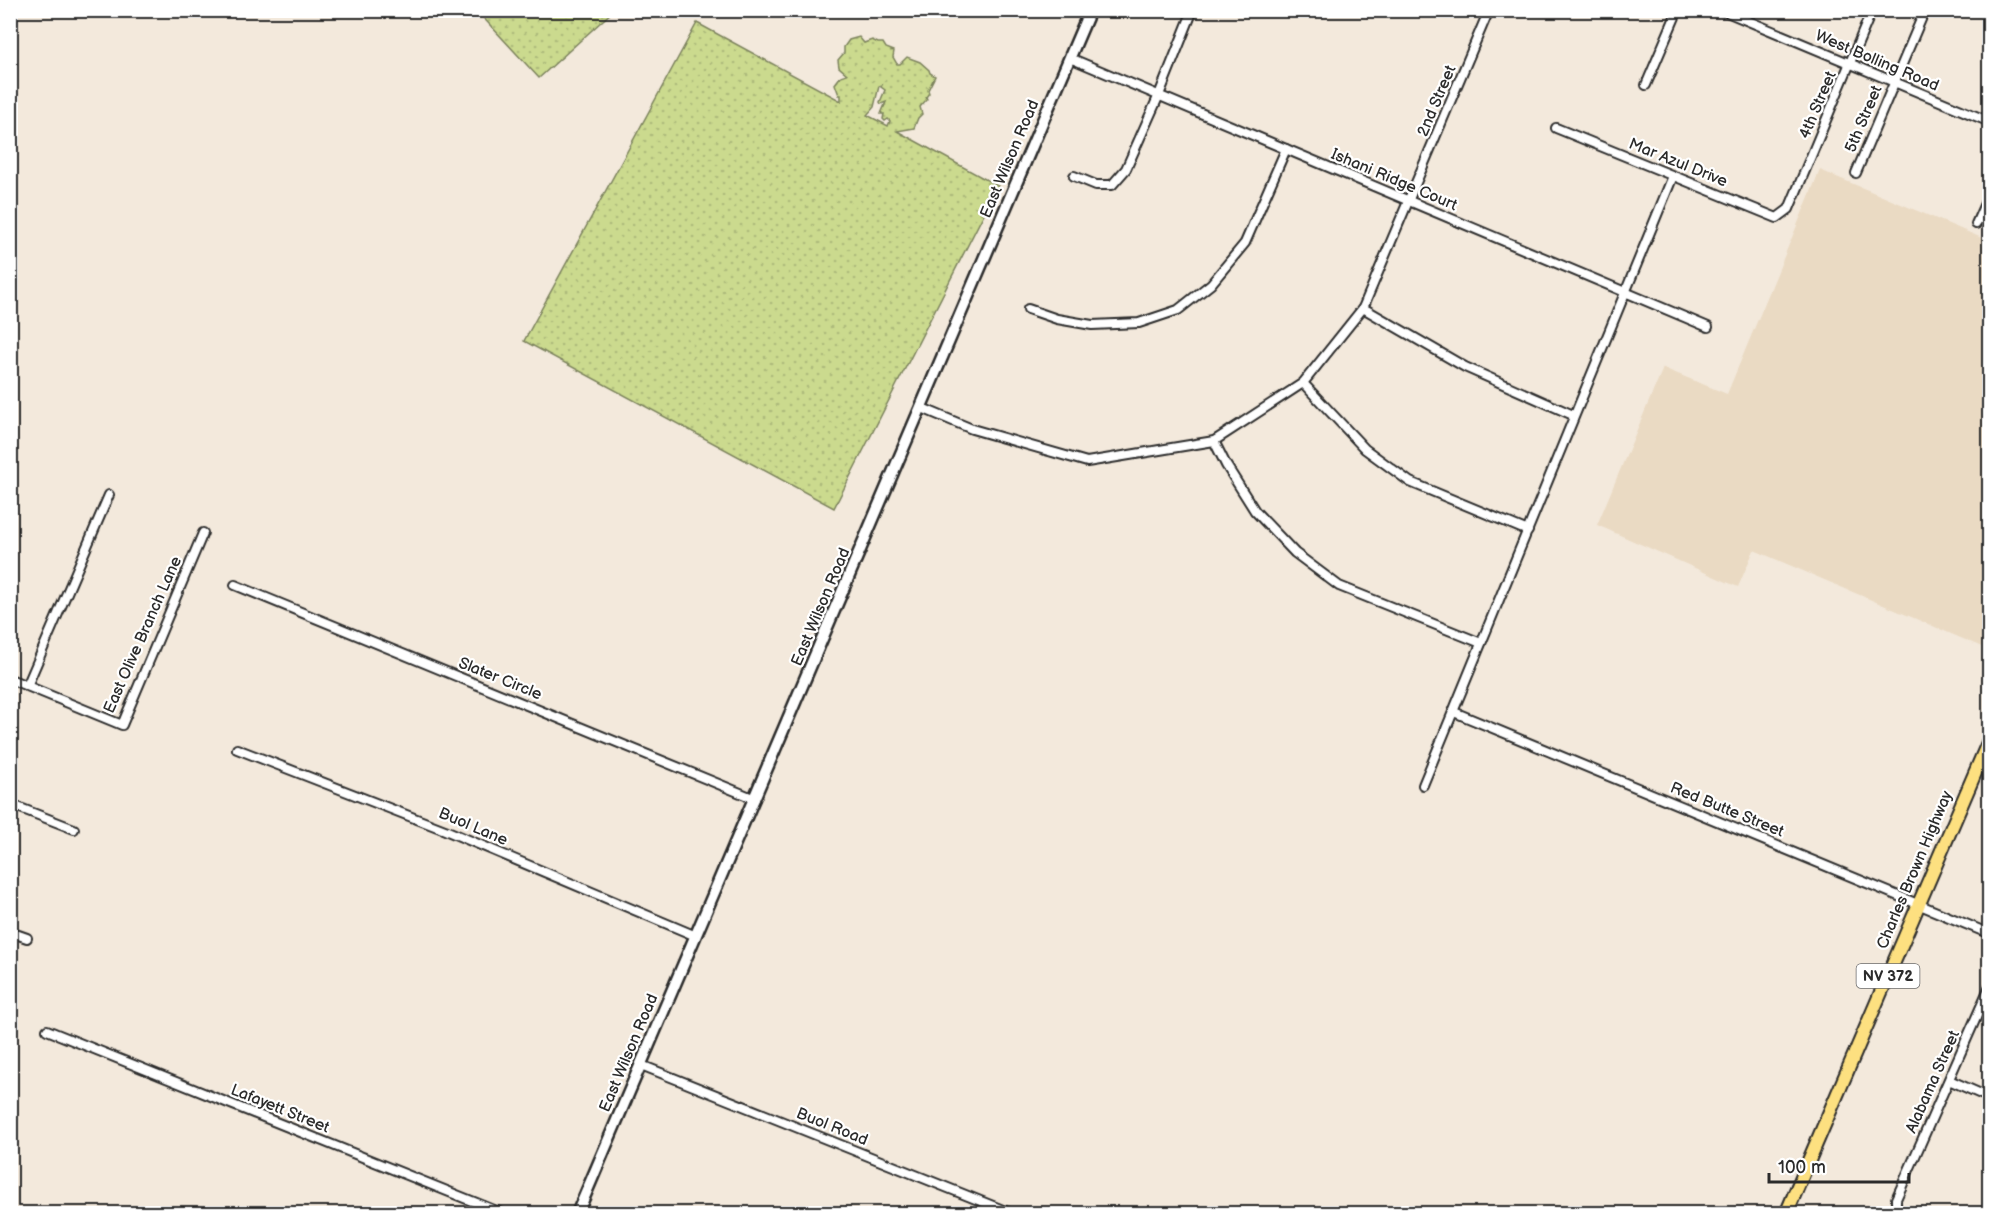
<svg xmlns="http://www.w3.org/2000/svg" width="2000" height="1224" font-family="'Balsamiq Sans',sans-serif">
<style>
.built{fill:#eadac3}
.grass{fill:url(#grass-dots);stroke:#7b825c;stroke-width:1.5;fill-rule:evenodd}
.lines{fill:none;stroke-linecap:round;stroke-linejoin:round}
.street-casing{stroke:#2b2b2b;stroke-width:12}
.secondary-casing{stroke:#2b2b2b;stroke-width:15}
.primary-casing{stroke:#2b2b2b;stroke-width:16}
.street{stroke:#fff;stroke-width:8}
.secondary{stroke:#fff;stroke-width:10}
.primary{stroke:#fde080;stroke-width:12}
.labels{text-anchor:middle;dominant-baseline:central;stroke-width:4.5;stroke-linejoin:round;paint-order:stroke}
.shield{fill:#fff;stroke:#6b6b6b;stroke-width:1.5}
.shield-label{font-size:15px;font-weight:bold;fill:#2b2b2b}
.street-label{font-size:16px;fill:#2b2b2b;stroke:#fff}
</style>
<defs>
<pattern id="grass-dots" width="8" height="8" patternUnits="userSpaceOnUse" patternTransform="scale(1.5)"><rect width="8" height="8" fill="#cbda8e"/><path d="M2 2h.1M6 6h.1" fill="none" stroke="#aebb7b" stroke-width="1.8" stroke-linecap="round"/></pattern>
</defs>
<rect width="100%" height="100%" fill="#f3e9dc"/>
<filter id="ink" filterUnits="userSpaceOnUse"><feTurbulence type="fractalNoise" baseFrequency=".0167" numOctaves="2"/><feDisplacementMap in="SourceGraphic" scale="12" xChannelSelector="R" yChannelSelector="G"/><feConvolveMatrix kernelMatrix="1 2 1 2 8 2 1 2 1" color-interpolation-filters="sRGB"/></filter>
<g filter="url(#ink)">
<!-- built -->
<polygon class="built" points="1820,170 1982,238 1989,220 1989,650 1754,550 1738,587 1597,525 1663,368 1727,394"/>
<!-- grass -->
<g class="grass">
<polygon points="477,11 613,11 539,78"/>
<path d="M697 23 841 101V95H839L835 84 841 76 847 74 839 67 838 60 844 53V47L849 40 859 37 864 43 872 40 878 43H883L886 48 894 51 893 57 897 64H900L907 57 920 62 929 70 930 73 935 76 928 90 929 93 926 97 927 99 920 107 922 114 918 118 914 128 897 131 998 186 834 508 524 341ZM882 85 881 87 885 90 880 102 881 104 886 102 881 114H884L883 119 885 121 888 119 890 121 888 126 867 115 874 107 879 86Z"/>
</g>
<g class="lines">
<defs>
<g id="street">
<polyline points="1722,10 1990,122"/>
<polyline points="1070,58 1708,327"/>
<polyline points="1646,85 1678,10"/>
<polyline points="1556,128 1777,218 1789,209 1872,10"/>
<polyline points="1856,173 1925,10"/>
<polyline points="1074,176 1096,185 1112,185 1126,169 1159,95 1193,10"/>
<polyline points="1976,224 1990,192"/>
<polyline points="1363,308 1465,367 1573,415"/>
<polyline points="1028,309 1057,319 1092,325 1139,323 1178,310 1211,284 1245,243 1286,149"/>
<polyline points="1303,383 1365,449 1410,482 1528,531"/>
<polyline points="922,408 972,429 1087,462 1214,441 1303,383 1363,308 1489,10"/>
<polyline points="1214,441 1226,465 1255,511 1295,553 1339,586 1481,643"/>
<polyline points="235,585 755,799"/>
<polyline points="10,679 122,725 203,533"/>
<polyline points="27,686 109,495"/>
<polyline points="1454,712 1990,934"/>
<polyline points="237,749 445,830 696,936"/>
<polyline points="1423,785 1673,176"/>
<polyline points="10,804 74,829"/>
<polyline points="10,932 27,938"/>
<polyline points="47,1030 504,1214"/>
<polyline points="641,1065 1013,1214"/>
<polyline points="1949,1080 1990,1098"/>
<polyline points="1896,1214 1896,1199 1901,1188 1990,986"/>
</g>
<polyline id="secondary" points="577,1214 1090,10"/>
<polyline id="primary" points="1786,1214 1990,738"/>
</defs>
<!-- street casing -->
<use href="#street" class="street-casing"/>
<!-- secondary casing -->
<use href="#secondary" class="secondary-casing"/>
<!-- primary casing -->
<use href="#primary" class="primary-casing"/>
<!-- street -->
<use href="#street" class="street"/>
<!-- secondary -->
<use href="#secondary" class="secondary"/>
<!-- primary -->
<use href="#primary" class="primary"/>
</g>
</g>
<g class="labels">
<!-- shield labels -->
<rect class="shield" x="1856.5" y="964" width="63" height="24" rx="4.5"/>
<g class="shield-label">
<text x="1888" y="976">NV 372</text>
</g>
<!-- street labels -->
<g class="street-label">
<text transform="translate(1877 61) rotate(23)">West Bolling Road</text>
<text transform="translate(1437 101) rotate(-67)">2nd Street</text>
<text transform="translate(1818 105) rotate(-67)">4th Street</text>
<text transform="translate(1864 119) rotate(-67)">5th Street</text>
<text transform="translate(1010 159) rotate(-67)">East Wilson Road</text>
<text transform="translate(1678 163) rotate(22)">Mar Azul Drive</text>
<text transform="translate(1394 180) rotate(23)">Ishani Ridge Court</text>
<text transform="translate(821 607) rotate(-67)">East Wilson Road</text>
<text transform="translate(143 635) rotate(-66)">East Olive Branch Lane</text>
<text transform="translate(500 679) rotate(22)">Slater Circle</text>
<text transform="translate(1727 810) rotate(22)">Red Butte Street</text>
<text transform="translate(473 827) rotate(23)">Buol Lane</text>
<text transform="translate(1915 870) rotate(-67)">Charles Brown Highway</text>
<text transform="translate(629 1053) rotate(-67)">East Wilson Road</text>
<text transform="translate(1933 1082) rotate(-66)">Alabama Street</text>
<text transform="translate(280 1109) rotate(22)">Lafayett Street</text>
<text transform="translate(832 1127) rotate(22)">Buol Road</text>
</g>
</g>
<!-- margin -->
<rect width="2000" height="1224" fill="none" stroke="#fff" stroke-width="36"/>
<rect x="18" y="18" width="1964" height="1188" fill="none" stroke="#2b2b2b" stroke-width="2" filter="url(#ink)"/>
<!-- scale -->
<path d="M1769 1173v9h140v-9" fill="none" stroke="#2b2b2b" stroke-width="3"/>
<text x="1778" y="1173" font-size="18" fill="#2b2b2b" stroke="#ffffff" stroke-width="4.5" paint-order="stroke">100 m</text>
</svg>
